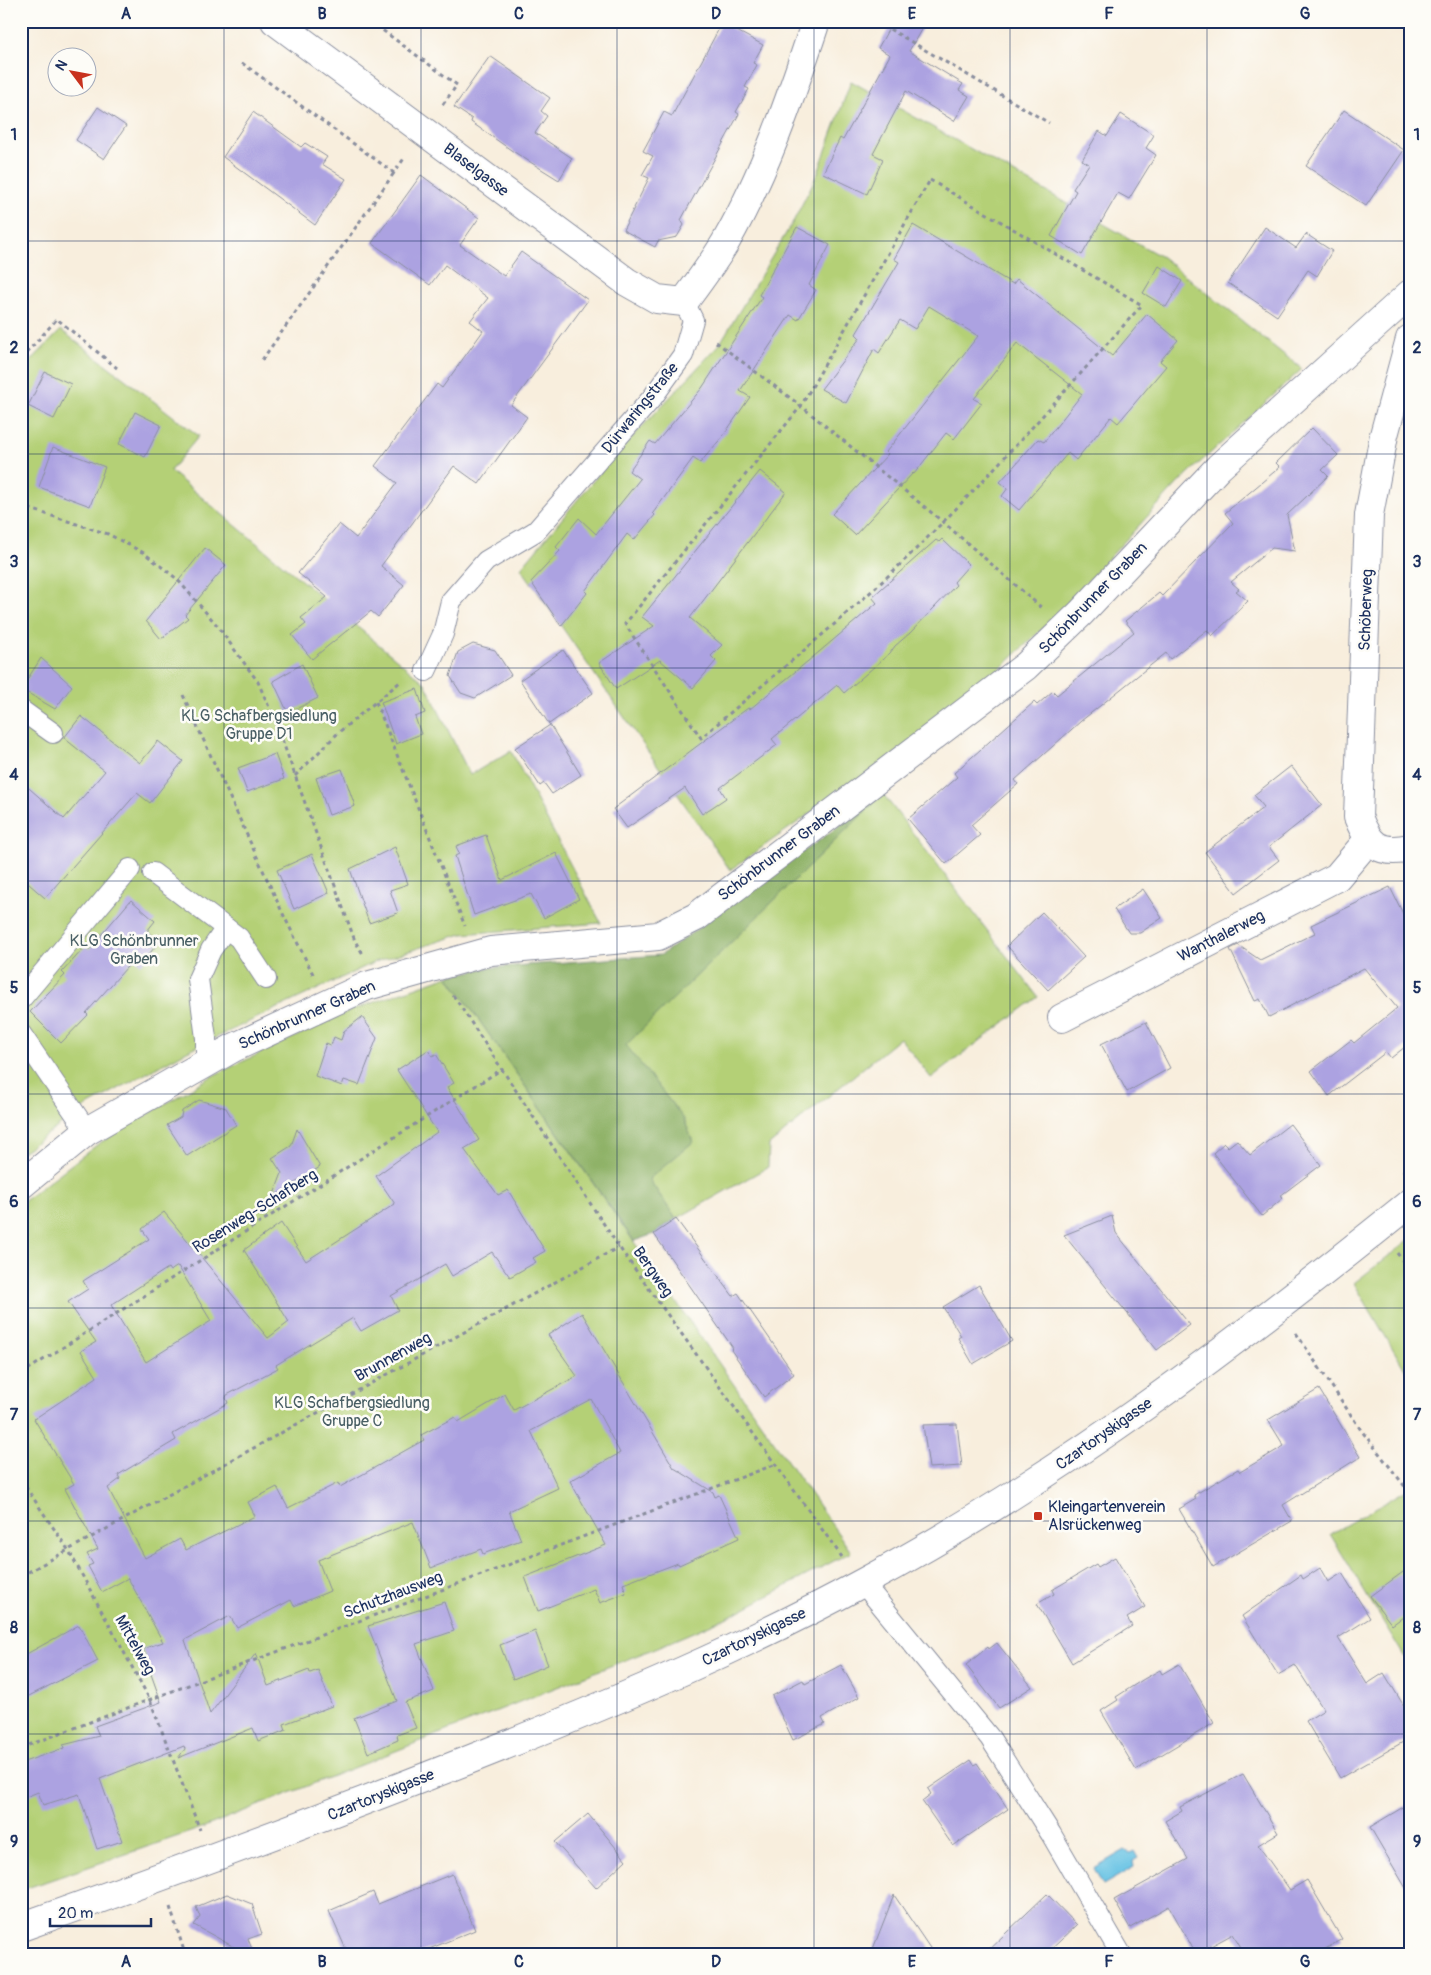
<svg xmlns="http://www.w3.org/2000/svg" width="1431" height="1975" font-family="Pangolin,sans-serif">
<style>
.green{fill:#b4d076;stroke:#68806a}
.forest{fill:#8fb267;stroke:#557062}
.water{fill:#66c2e4;stroke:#4078a1}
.building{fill:#aca2e1;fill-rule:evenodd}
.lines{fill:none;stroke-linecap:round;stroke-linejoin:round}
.lane-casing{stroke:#8a8e9e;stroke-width:22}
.street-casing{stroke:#8a8e9e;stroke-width:30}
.path{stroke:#8a8e9e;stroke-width:3;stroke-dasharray:4 4;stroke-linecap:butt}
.lane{stroke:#fff;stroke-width:20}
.street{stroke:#fff;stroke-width:28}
.grid{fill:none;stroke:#1b2f5e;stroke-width:1;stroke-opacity:0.55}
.poi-dot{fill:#c8321e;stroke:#fdfcf7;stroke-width:2}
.labels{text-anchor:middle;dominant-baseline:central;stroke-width:5;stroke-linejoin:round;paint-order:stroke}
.street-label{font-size:16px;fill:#1b2f5e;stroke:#fdfcf7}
.park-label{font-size:16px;fill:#495f65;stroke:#fdfcf7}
.poi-label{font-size:16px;fill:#1b2f5e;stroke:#fdfcf7;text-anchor:start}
.neatline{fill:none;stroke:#1b2f5e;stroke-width:2}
.grid-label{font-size:16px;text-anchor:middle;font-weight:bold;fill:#1b2f5e}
</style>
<rect width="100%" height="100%" fill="#fdfcf7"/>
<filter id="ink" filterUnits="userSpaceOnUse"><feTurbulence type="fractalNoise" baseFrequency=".02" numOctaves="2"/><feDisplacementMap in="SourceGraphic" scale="10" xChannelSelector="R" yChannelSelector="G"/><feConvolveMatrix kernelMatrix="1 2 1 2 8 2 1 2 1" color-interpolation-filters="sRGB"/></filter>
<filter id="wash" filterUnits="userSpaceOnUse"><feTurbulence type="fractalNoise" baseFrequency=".0096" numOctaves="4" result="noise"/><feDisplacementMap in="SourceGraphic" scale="20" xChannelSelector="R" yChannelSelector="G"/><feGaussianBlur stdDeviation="1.12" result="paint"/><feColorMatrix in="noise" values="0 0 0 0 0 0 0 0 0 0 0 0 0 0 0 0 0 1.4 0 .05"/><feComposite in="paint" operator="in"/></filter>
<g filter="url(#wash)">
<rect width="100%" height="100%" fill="#f8eedd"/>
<!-- green -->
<g class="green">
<polygon points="851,81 1162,257 1302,369 1180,481 1053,619 954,712 730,870 521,568 608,463 719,345 794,220 817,175"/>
<polygon points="61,330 199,436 170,471 425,683 470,775 511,751 601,923 462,934 375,962 185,1052 87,1106 21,1153 21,371"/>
<polygon points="883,794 1038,997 931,1078 900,1038 769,1145 768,1167 676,1219 649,1180 625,1045"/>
<polygon points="448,976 851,1552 728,1617 658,1647 199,1829 21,1890 21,1203 98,1144 212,1076 352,1010"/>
<polygon points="1410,1239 1410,1378 1354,1283"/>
<polygon points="1410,1488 1410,1666 1330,1534"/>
</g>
<!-- forest -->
<polygon class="forest" points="883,794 626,1045 684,1119 693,1142 649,1179 676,1219 654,1234 634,1241 448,976 487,968 661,955"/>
<!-- water -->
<polygon class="water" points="1125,1850 1130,1853 1134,1851 1138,1858 1133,1861 1134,1867 1103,1885 1094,1868"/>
<g id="blocks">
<!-- building -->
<g class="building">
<polygon points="893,21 926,21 909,51 963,84 959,90 969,96 954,121 906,91 873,154 883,159 867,194 823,173 840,138 843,140 890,55 878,48"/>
<polygon points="722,23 763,45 753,63 757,65 745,87 749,89 736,112 739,114 681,220 684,225 677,237 658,241 655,247 623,230 649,178 642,175 653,156 643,151 664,112 672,116"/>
<polygon points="490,56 550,98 541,111 547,116 535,133 572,158 559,180 511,150 471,122 472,119 454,107"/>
<polygon points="98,107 126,126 104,159 76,140"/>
<polygon points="1344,110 1404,150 1366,206 1306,166"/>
<polygon points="253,112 301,147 305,143 327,157 322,164 346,179 315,225 223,157"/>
<polygon points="1121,114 1154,135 1146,148 1156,155 1129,199 1118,193 1082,255 1051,236 1076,191 1073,189 1089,164 1082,160 1099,131 1107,136"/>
<polygon points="421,175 479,218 460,245 504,276 521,252 588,300 511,405 527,417 479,484 454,466 381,566 404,585 378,617 371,611 312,659 292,635 306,624 301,618 327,597 298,573 339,524 356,538 397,483 375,466 437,384 442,388 483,331 470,321 488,298 445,265 430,285 372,243"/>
<polygon points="913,225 1013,284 1017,279 1112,356 1147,314 1178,340 1160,361 1166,366 1118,423 1111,417 1076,460 1068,453 1019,510 1002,496 1008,488 1000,482 1038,439 1044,442 1082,394 1017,343 974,399 982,403 954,439 946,433 914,474 913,473 855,535 832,514 888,454 886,452 978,336 929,306 915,329 900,320 879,353 874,349 846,403 821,389 860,338 856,334 899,262 894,259"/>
<polygon points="797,227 830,245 809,285 816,290 798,320 790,315 740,391 750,397 723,436 700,463 693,458 653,513 655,515 634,540 627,534 585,591 587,593 561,626 531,582 560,551 556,547 579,518 596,534 640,479 629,471 650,441 655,444 702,388 762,297 759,295"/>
<polygon points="1265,227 1296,248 1306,234 1332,251 1317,276 1308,270 1277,316 1228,283"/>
<polygon points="1159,266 1182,281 1166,307 1143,293"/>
<polygon points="45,372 71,384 54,419 28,406"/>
<polygon points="135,412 161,425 145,457 119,444"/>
<polygon points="1312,428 1338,455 1322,470 1328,476 1287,515 1295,551 1272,548 1231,582 1239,589 1236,591 1248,601 1212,636 1207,630 1170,659 1166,653 1081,721 1015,780 1018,784 971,825 980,835 946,864 908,819 957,777 954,773 1034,702 1037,705 1053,691 1057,695 1134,632 1125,621 1159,593 1162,596 1233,523 1225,513 1280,467 1276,463"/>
<polygon points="53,447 105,467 90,506 39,487"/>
<polygon points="760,471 786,492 690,618 722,645 711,656 716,661 693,688 660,660 616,689 599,663 654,626 642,617"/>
<polygon points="942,539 969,565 954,582 956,585 910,633 895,646 890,653 844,693 837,685 772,739 777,745 720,788 726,798 702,814 685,788 627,828 613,809 748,708 750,709 819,652 877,603 872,597 936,540 939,542"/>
<polygon points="205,548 226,565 185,615 188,618 161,639 146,621"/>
<polygon points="473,644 495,650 511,675 475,698 461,693 450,676 458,652"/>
<polygon points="563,650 593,693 549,724 520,680"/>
<polygon points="41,658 72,686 55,709 21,689"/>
<polygon points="302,664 318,698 288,713 273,681"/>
<polygon points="417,689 425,713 415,717 421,734 396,744 381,702"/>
<polygon points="81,716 140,763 158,741 183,761 150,803 137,793 45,898 21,877 21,781 64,819 105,771 64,738"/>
<polygon points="550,725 581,775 552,794 544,783 540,786 515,748"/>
<polygon points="275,754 284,779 247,792 238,768"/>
<polygon points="1291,766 1322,805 1269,847 1279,860 1236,893 1205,852 1264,807 1254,795"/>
<polygon points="342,769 355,806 329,815 316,778"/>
<polygon points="486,835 502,880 556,853 579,899 544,918 531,894 474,915 455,856 459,854 456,846"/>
<polygon points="395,847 408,884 390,890 398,913 369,923 350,869"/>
<polygon points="312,854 329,893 294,909 277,870"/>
<polygon points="1390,887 1410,928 1410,1043 1391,1058 1386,1052 1329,1096 1311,1071 1351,1040 1354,1043 1397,1008 1364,968 1269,1017 1260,999 1255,1001 1230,949 1238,945 1260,960 1315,933 1311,925"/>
<polygon points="1143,889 1162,918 1140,933 1129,933 1114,909"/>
<polygon points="131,900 155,921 147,931 159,942 141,964 135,958 86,1013 88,1015 61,1043 30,1012 65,975 62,972 86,946 89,949"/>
<polygon points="1042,912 1084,957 1048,990 1007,946"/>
<polygon points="362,1017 377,1038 359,1085 344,1080 342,1086 315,1076 326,1043 331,1045 334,1037 341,1040 344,1031"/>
<polygon points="1146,1022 1170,1068 1127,1092 1101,1044"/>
<path d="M428 1050 432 1056 436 1054 454 1083 447 1087 479 1140 464 1149 498 1195 508 1190 545 1251 533 1258 536 1262 510 1277 492 1252 452 1276 445 1264 391 1296 398 1310 361 1331 353 1318 276 1365 278 1368 227 1395 226 1398 228 1403 173 1434 176 1440 118 1475 120 1479 108 1488 145 1558 180 1539 186 1550 255 1516 248 1502 277 1487 288 1508 338 1483 340 1487 424 1440 421 1435 455 1417 458 1422 505 1394 514 1410 577 1376 548 1335 582 1313 674 1468 713 1492 715 1497 719 1495 739 1538 679 1565 678 1563 623 1584 626 1593 600 1603 594 1589 538 1611 525 1577 606 1545 570 1481 620 1453 591 1399 531 1431 558 1488 509 1511 521 1540 483 1554 481 1549 431 1568 413 1522 318 1560 330 1591 294 1606 291 1600 237 1628 230 1616 185 1640 210 1714 256 1653 268 1686 309 1670 310 1673 318 1670 332 1706 284 1724 286 1730 258 1741 253 1728 178 1758 185 1749 184 1746 100 1779 122 1841 97 1849 79 1794 43 1805 38 1792 21 1799V1763L64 1748 63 1745 99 1736 95 1726 161 1702 142 1649 163 1642 128 1578 102 1592 88 1566 93 1564 87 1554 98 1549 65 1489 74 1484 34 1419 97 1377 81 1351 96 1342 68 1302 88 1289 83 1281 149 1239 142 1229 164 1212 268 1338 289 1322 244 1250 281 1223 306 1261 395 1204 376 1176 437 1132 397 1070ZM178 1266 211 1321 146 1362 111 1305 168 1268 170 1271Z"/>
<polygon points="199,1100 226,1108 236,1125 187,1156 167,1125 181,1117 182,1111"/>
<polygon points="1290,1124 1321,1165 1280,1196 1283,1198 1262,1216 1213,1153 1224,1143 1228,1147 1237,1140 1250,1155"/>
<polygon points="297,1129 320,1167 273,1197 282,1173 272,1158 291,1146"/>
<polygon points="1112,1216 1116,1233 1190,1325 1157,1350 1064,1235"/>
<polygon points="676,1219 733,1296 738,1293 794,1374 764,1397 731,1350 733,1348 654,1234"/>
<polygon points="979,1285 1012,1341 973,1364 958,1338 961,1336 943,1307"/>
<polygon points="1319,1389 1360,1457 1283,1505 1292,1521 1213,1567 1179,1509 1196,1499 1194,1495 1238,1469 1240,1472 1284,1446 1268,1420"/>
<polygon points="957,1424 962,1466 929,1468 923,1425"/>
<polygon points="1115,1557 1145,1607 1127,1618 1132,1626 1072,1663 1037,1604 1054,1594 1052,1590 1096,1564 1098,1567"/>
<polygon points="1410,1567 1410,1612 1392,1625 1370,1596"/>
<polygon points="1320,1568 1328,1582 1342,1573 1370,1618 1338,1638 1367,1684 1384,1673 1410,1716 1410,1738 1340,1778 1306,1721 1324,1710 1295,1665 1278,1675 1242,1616 1301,1575 1303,1579"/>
<polygon points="444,1602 454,1631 416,1644 434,1691 405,1702 416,1728 397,1735 398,1740 368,1753 354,1718 397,1701 368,1626"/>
<polygon points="79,1625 98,1661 21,1700 21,1657"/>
<polygon points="535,1631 548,1665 513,1679 500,1645"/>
<polygon points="997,1643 1032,1687 999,1708 966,1665 988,1647 989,1649"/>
<polygon points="1179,1664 1214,1723 1136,1770 1101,1711 1118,1700 1116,1697 1144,1679 1160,1670 1162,1674"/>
<polygon points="841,1665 859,1697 822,1718 825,1724 793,1740 772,1696 803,1680 805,1684"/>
<polygon points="971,1760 974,1765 977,1763 1008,1809 953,1846 922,1801 931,1794 928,1789"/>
<polygon points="1243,1774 1278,1833 1258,1845 1290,1890 1307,1880 1342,1939 1317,1954 1245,1954 1233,1934 1196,1954 1169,1906 1130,1928 1114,1900 1188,1859 1165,1821 1182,1811 1180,1807"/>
<polygon points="1410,1803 1410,1895 1370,1827"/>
<polygon points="588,1814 626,1860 596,1888 555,1842"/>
<polygon points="452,1874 475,1930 417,1954 348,1954 329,1911 373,1892 378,1904"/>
<polygon points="227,1894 252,1904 262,1934 248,1939 254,1954 247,1954 194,1925 200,1917 196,1907"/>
<polygon points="1047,1894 1077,1925 1046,1954 984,1954"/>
<polygon points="894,1895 934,1954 871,1954"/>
</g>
</g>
</g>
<g filter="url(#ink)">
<use href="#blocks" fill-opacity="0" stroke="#8a8e9e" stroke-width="1"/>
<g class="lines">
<defs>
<g id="lane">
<polyline points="426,671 443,634 451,601 486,561 536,531 652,398 683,355 693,320 684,302"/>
<polyline points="21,710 53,733"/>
<polyline points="153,873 226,928 211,950 198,979 206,1038 206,1065"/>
<polyline points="226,928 239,938 266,979"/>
<polyline points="21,999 130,869"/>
<polyline points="21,1034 87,1131"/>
<polyline points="863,1583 990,1738 1051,1834 1121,1954"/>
</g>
<g id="street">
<path d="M275 21 627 282 657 299 684 302C698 283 713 263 725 243 765 173 791 97 816 21"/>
<path d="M1410 339 1384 435 1369 515 1358 817C1369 845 1379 855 1410 848"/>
<polyline points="1062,1018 1337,877 1369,839"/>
<polyline points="21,1185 87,1131 233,1048 367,986 491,951 658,936 696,917 1026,666 1081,613 1219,467 1410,294"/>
<path d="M21 1927C181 1870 339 1812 496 1749 621 1699 745 1647 864 1582 1060 1477 1237 1343 1410 1203"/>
</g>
</defs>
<!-- lane casing -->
<use href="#lane" class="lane-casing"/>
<!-- street casing -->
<use href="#street" class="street-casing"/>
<!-- path -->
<g class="path">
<polyline points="370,21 457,85 441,107"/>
<polyline points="876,21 1049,123"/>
<polyline points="242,63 394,173 405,157"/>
<path d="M930 180 1142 305C1059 397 978 491 888 576 828 632 763 684 701 738L625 624 801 406Z"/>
<polyline points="716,342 801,406 943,522 1042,608"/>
<polyline points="21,359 57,319 117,368"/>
<polyline points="262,360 394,173"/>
<polyline points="21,506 108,534 144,553 177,579 216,624 258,682 276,723 355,941 363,954"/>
<polyline points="183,695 283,914 314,976"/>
<polyline points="376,702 465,926"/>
<polyline points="295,776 339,732 400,682"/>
<polyline points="453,995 619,1247 842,1557"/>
<polyline points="1403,1172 1410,1166"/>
<polyline points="1397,1253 1410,1271"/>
<polyline points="1296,1333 1361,1430 1410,1493"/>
<polyline points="21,1374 502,1069"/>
<polyline points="21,1480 69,1551 150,1700 200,1830"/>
<polyline points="21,1576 619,1247"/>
<polyline points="21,1748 774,1465"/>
<polyline points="170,1907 185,1954"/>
</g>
<!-- lane -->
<use href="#lane" class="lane"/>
<!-- street -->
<use href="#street" class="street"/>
</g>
</g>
<!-- grid -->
<path class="grid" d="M224 21V1954M421 21V1954M617 21V1954M814 21V1954M1010 21V1954M1207 21V1954M21 241H1410M21 454H1410M21 668H1410M21 881H1410M21 1094H1410M21 1308H1410M21 1521H1410M21 1734H1410"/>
<!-- markers -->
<rect class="poi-dot" x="1033" y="1511" width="10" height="10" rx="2.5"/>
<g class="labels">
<!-- street labels -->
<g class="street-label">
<text transform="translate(476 170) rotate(37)">Blaselgasse</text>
<text transform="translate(640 408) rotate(-51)">Dürwaringstraße</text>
<text transform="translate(1093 598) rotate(-46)">Schönbrunner Graben</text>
<text transform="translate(1366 610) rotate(-88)">Schöberweg</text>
<text transform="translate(779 853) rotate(-37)">Schönbrunner Graben</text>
<text transform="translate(1221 936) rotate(-27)">Wanthalerweg</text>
<text transform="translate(307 1015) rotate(-24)">Schönbrunner Graben</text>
<text transform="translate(255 1211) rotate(-32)">Rosenweg-Schafberg</text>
<text transform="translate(653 1272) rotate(55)">Bergweg</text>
<text transform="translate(393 1357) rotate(-29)">Brunnenweg</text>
<text transform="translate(1104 1434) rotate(-35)">Czartoryskigasse</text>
<text transform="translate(393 1595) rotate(-21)">Schutzhausweg</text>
<text transform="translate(754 1637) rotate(-26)">Czartoryskigasse</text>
<text transform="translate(135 1645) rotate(61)">Mittelweg</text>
<text transform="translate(381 1795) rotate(-22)">Czartoryskigasse</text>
</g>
<!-- park labels -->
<g class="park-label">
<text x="259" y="716">KLG Schafbergsiedlung<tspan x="259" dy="18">Gruppe D1</tspan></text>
<text x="134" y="941">KLG Schönbrunner<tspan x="134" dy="18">Graben</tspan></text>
<text x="352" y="1403">KLG Schafbergsiedlung<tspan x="352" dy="18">Gruppe C</tspan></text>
</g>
<!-- poi labels -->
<g class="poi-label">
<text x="1048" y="1507">Kleingartenverein<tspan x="1048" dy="18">Alsrückenweg</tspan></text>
</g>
</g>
<!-- margin -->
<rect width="1431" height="1975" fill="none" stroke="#fdfcf7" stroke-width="55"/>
<!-- north arrow -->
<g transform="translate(72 72) rotate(302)"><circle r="24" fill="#fdfcf7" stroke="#a3aaba"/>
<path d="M0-4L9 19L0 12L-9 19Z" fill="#c8321e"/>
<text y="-8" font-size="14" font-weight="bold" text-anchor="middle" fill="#1b2f5e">N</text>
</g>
<!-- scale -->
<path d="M50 1918v8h101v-8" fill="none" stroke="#1b2f5e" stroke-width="2.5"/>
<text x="58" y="1918" font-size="15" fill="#1b2f5e" stroke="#fdfcf7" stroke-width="4" paint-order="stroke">20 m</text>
<rect x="28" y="28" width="1376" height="1920" class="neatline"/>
<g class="grid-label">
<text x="126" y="19">A</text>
<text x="322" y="19">B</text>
<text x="519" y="19">C</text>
<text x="716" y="19">D</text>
<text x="912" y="19">E</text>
<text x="1109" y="19">F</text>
<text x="1305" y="19">G</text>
<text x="14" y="140">1</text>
<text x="1417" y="140">1</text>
<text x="14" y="353">2</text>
<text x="1417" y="353">2</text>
<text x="14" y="567">3</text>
<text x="1417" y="567">3</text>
<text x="14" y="780">4</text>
<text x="1417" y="780">4</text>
<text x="14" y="993">5</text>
<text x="1417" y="993">5</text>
<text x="14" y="1207">6</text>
<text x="1417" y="1207">6</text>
<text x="14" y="1420">7</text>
<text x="1417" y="1420">7</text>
<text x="14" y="1633">8</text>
<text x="1417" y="1633">8</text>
<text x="14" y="1847">9</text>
<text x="1417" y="1847">9</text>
<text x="126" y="1967">A</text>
<text x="322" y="1967">B</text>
<text x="519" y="1967">C</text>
<text x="716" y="1967">D</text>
<text x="912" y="1967">E</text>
<text x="1109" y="1967">F</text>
<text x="1305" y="1967">G</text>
</g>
</svg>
